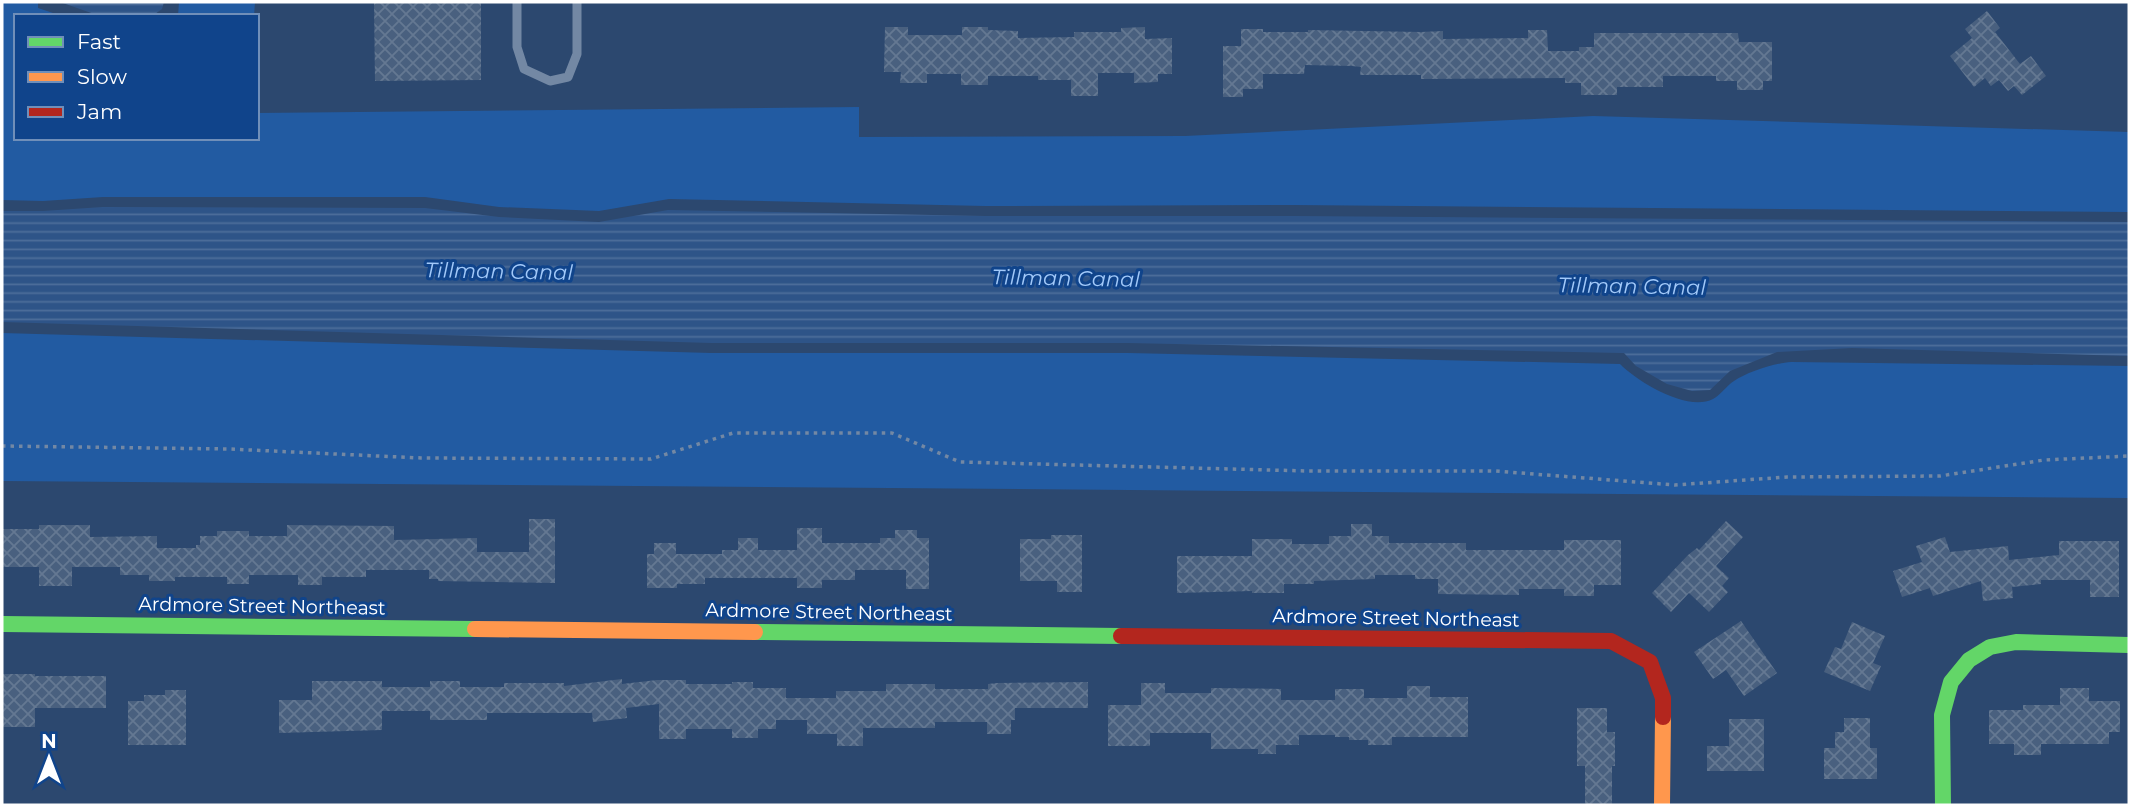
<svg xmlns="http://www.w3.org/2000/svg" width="2131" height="807" font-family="Montserrat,sans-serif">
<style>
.green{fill:#225ba2}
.water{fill:url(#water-rules)}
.building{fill:url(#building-cross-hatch)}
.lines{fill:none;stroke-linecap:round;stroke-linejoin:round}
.path{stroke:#7388a4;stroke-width:3.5;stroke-dasharray:3.5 5;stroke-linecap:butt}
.lane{stroke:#7388a4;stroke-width:9}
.fast{stroke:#63d668;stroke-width:16}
.slow{stroke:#ff974d;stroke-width:16}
.jam{stroke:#b3261e;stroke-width:16}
.labels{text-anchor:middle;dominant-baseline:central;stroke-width:6;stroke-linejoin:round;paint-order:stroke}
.street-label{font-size:19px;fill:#fff;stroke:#10448b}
.water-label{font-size:21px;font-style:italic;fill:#a2c9f9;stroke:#10448b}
</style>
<defs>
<pattern id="water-rules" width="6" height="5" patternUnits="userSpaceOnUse" patternTransform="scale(1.75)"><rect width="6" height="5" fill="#2e5488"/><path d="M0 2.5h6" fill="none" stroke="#4d6e9a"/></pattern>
<pattern id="building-cross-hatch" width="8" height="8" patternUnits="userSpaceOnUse" patternTransform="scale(1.75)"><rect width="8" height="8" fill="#49607f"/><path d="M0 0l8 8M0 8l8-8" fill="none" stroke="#647892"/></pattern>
</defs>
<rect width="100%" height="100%" fill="#2c486f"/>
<!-- green -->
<g class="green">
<polygon points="2,2 38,2 38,8 62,16 16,16 16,138 257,138 257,113 859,107 859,137 1185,136 1593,116 2129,132 2129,212 1293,205 985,206 669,199 599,211 499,207 425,197 103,197 43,201 2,200"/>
<polygon points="179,2 255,2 254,16 178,16"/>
<path d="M2 333 711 353H1128L1620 364C1638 382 1687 412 1713 399 1721 395 1727 385 1734 381 1747 372 1775 363 1791 362L2129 366V498L2 481Z"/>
</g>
<!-- water -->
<g class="water">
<polygon points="60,2 164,2 162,9 152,16 100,16"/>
<polygon points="103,207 425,208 499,217 599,222 668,210 985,216 1293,216 2129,222 2129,356 1852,348 1777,352 1730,371 1710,390 1692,391 1667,384 1636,366 1624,353 1128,343 712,343 2,322 2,211 43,211"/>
</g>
<!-- building -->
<g class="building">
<polygon points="374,2 481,2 481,80 375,81"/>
<polygon points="1987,11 2000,28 1995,32 2020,64 2031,56 2046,76 2022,95 2014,86 2008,91 1999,80 1991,86 1985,78 1974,87 1950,56 1972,38 1965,29"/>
<polygon points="885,27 908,27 908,35 962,35 962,27 988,27 988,30 1018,31 1018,38 1074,37 1074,32 1121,32 1121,28 1145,27 1145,39 1172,38 1172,74 1158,74 1158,82 1134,83 1134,73 1098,73 1098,96 1071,96 1071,80 1038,80 1038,76 988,76 988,85 961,85 961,74 927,74 927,83 900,83 901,72 884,72"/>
<polygon points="1241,29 1263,29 1263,32 1308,32 1308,30 1421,32 1443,31 1443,39 1528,38 1528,30 1547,30 1548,51 1579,51 1579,47 1594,47 1594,33 1738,33 1739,42 1772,42 1772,81 1763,81 1763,90 1737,90 1737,81 1716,81 1716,76 1663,76 1663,87 1617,87 1617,95 1581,95 1581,83 1565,83 1565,78 1421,79 1421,75 1360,75 1361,67 1352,66 1305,65 1304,74 1263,74 1263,89 1243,89 1243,97 1223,97 1223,46 1241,46"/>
<polygon points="529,519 555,519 555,583 438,581 438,579 429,579 429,570 366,570 366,577 322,577 322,585 298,585 298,575 249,575 249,584 227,584 227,577 175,577 175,581 149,581 149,575 120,575 120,567 72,567 72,586 39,586 39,567 2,567 2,529 39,529 39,525 90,525 90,537 157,536 157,548 196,548 196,545 200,545 200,536 217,536 217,531 249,531 249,536 287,536 287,525 394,526 394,540 477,538 477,552 529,552"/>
<polygon points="1726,521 1743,537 1716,566 1729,578 1722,586 1728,592 1709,612 1689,593 1671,612 1652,593 1688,555 1697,548 1699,550"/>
<polygon points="1351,524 1372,524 1372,536 1389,536 1389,543 1466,543 1466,550 1564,550 1564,540 1621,540 1621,585 1594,585 1594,596 1564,596 1564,589 1519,589 1519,595 1438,594 1438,579 1415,579 1415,575 1375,575 1375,579 1314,581 1314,584 1284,584 1284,593 1252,593 1252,591 1177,593 1177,556 1252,556 1252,539 1292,539 1292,544 1329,544 1329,536 1351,536"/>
<polygon points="797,528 822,528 822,543 880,543 880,538 895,538 895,530 917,530 917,538 929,538 929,589 906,589 906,570 855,570 855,580 822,580 822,588 797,588 797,578 705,578 705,584 677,584 677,588 647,588 647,554 654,554 654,543 676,543 676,554 722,554 722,550 738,550 738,538 758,538 758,550 797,550"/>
<polygon points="1051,535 1082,535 1082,592 1057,592 1057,581 1020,581 1020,539 1051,539"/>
<polygon points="1945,537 1950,552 2008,546 2009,560 2059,555 2059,541 2119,541 2119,597 2090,597 2090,580 2041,580 2041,584 2012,587 2013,598 1983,601 1981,581 1933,596 1930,588 1902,597 1893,571 1922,562 1916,546"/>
<polygon points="1741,621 1777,673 1744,696 1726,670 1713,679 1694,652"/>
<polygon points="1852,622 1885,636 1873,663 1881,666 1870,691 1824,672 1835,647 1841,649"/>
<polygon points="3,674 35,674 35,676 106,676 106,708 35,708 35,727 2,727"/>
<polygon points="622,679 622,684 657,680 686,680 686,684 732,684 732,682 753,682 753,688 786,688 786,698 836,698 836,691 886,691 886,684 935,684 935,689 988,689 988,684 997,683 1088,682 1088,708 1015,708 1015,720 1011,720 1011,734 987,734 987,722 935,722 935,728 863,728 863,746 837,746 837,734 807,734 807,720 776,720 776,729 758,729 758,738 732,738 732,729 686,729 686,739 659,739 659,704 626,708 627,718 593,722 592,713 487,713 487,720 430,720 430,711 382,711 382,730 279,733 279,700 312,700 312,681 382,681 382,687 430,687 430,681 460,681 460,687 504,687 504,683 564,683 564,686"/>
<polygon points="1141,683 1165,683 1165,693 1211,693 1211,688 1281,689 1281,700 1335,700 1335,689 1364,689 1364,698 1407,698 1407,686 1430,686 1430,697 1468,697 1468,737 1392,737 1392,745 1368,745 1368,740 1349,740 1349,737 1335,737 1335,735 1299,735 1299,745 1276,745 1276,754 1258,754 1258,749 1211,749 1211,733 1150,733 1150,746 1108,746 1108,705 1141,705"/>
<polygon points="2060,688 2089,688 2089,701 2120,701 2120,732 2109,732 2109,744 2041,744 2041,755 2014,755 2014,744 1989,744 1989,710 2023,710 2023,705 2060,705"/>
<polygon points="165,690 186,690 186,745 128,745 128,701 144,701 144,695 165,695"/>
<polygon points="1577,708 1607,708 1607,732 1615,732 1615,766 1612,766 1612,805 1585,805 1585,766 1577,766"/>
<polygon points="1844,718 1870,718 1870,748 1877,748 1877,779 1824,779 1824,748 1835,748 1835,732 1844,732"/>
<polygon points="1729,719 1764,719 1764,771 1707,771 1707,746 1729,746"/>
</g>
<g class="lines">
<!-- path -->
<polyline class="path" points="2,446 229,449 421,458 651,459 733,433 892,433 960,462 1308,471 1495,471 1675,485 1787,477 1940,476 2044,460 2129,456"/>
<!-- lane -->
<polyline class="lane" points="517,2 517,47 524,69 550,81 568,77 577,54 577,2"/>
<!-- fast -->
<g class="fast">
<polyline points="2,624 475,629"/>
<polyline points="755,632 1121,636"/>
<polyline points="1943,805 1942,715 1951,682 1969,660 1990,647 2016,642 2129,645"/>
</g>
<!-- slow -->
<g class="slow">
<polyline points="475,629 755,632"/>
<polyline points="1662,805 1663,717"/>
</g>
<!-- jam -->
<polyline class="jam" points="1121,636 1611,641 1650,662 1663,698 1663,717"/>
</g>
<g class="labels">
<!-- street labels -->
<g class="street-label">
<text transform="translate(262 606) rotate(1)">Ardmore Street Northeast</text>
<text transform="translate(829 612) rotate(1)">Ardmore Street Northeast</text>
<text transform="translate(1396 618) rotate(1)">Ardmore Street Northeast</text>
</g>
<!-- water labels -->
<g class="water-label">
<text transform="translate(499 271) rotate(1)">Tillman Canal</text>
<text transform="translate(1066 278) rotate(1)">Tillman Canal</text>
<text transform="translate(1632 286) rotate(1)">Tillman Canal</text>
</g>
</g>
<!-- border -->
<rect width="2131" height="807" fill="none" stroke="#ffffff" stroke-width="7"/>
<!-- legend -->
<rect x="14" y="14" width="245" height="126" fill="#10448b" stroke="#708fb9" stroke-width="2"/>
<rect x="28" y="37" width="35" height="10" fill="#63d668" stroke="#708fb9" stroke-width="2"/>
<text x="77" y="49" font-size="21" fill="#ffffff">Fast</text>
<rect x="28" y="72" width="35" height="10" fill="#ff974d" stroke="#708fb9" stroke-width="2"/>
<text x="77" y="84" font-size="21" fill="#ffffff">Slow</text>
<rect x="28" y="107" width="35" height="10" fill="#b3261e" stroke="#708fb9" stroke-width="2"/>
<text x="77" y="119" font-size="21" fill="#ffffff">Jam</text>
<!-- north arrow -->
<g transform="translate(49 758)" stroke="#10448b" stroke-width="5" paint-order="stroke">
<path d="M0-5L12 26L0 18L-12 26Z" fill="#ffffff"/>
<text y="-10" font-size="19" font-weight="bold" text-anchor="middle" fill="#ffffff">N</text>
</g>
</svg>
